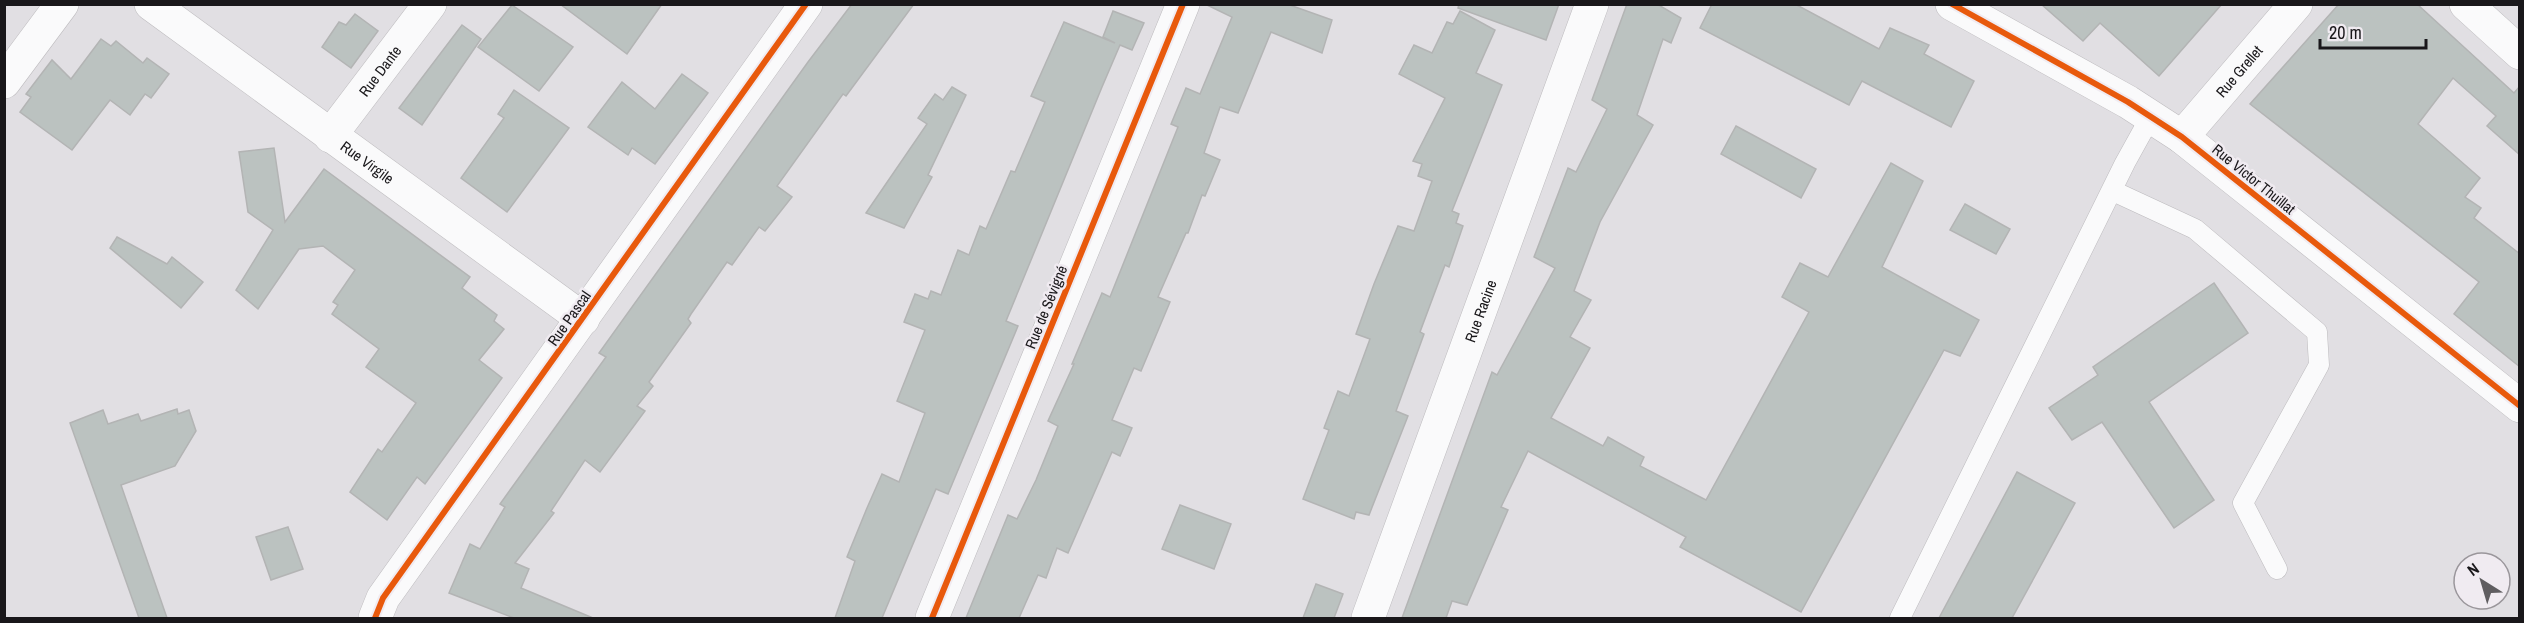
<svg xmlns="http://www.w3.org/2000/svg" width="2524" height="623" font-family="'Archivo Narrow',sans-serif">
<style>
.building{fill:#bbc2c0;stroke:#b3b4b4;stroke-width:1.5}
.lines{fill:none;stroke-linecap:round;stroke-linejoin:round}
.service-casing{stroke:#bdbbbe;stroke-width:21}
.minor-casing{stroke:#bdbbbe;stroke-width:34}
.service{stroke:#fafafb;stroke-width:20}
.minor{stroke:#fafafb;stroke-width:33}
.cycleway-casing{stroke:#f0ebf1;stroke-width:10}
.cycleway{stroke:#e8590c;stroke-width:6}
.labels{text-anchor:middle;dominant-baseline:central;stroke-width:5;stroke-linejoin:round;paint-order:stroke}
.street-label{font-size:15px;fill:#19171a;stroke:#f0ebf1}
</style>
<rect width="100%" height="100%" fill="#e1dfe3"/>
<!-- building -->
<g class="building">
<polygon points="560,4 662,4 627,54"/>
<polygon points="852,4 914,4 846,96 843,94 777,186 792,197 765,231 759,227 732,265 727,262 691,314 688,319 691,323 649,382 653,386 637,406 645,411 600,472 585,460 551,511 554,513 515,563 529,569 521,588 593,618 514,618 449,593 470,544 480,549 505,507 500,504 606,357 599,353 808,62"/>
<polygon points="1205,4 1287,4 1332,20 1322,53 1271,32 1238,113 1220,107 1204,153 1220,160 1205,196 1202,195 1188,233 1186,233 1158,297 1170,302 1141,371 1134,368 1112,420 1132,428 1120,456 1112,452 1068,553 1057,548 1046,578 1038,575 1019,618 966,618 1008,515 1017,519 1036,480 1058,426 1048,421 1074,364 1072,364 1102,293 1110,297 1178,127 1171,124 1186,88 1200,94 1232,17"/>
<polygon points="1459,4 1559,4 1546,40 1458,8"/>
<polygon points="1627,4 1657,4 1681,18 1671,43 1663,39 1637,115 1653,125 1600,222 1574,291 1591,300 1570,337 1590,348 1551,418 1603,446 1608,437 1644,457 1640,466 1706,500 1809,312 1782,297 1800,263 1828,277 1891,163 1923,181 1882,267 1979,320 1960,356 1944,350 1801,612 1680,547 1686,537 1528,451 1501,507 1508,510 1467,605 1452,601 1446,618 1402,618 1492,372 1497,375 1555,268 1534,257 1568,168 1576,172 1607,109 1592,100"/>
<polygon points="1712,4 1795,4 1879,49 1890,28 1929,45 1924,54 1974,81 1951,127 1862,81 1849,105 1700,28"/>
<polygon points="2041,4 2222,4 2159,76 2100,23 2083,41"/>
<polygon points="2339,4 2417,4 2514,93 2520,86 2520,155 2487,126 2496,116 2453,78 2418,124 2480,178 2465,197 2481,208 2474,218 2520,254 2520,367 2454,314 2479,282 2250,104"/>
<polygon points="512,5 573,47 539,91 478,47"/>
<polygon points="1113,11 1144,23 1132,50 1120,45 1102,87 1006,321 1018,326 948,494 936,489 882,618 835,618 855,561 847,557 867,508 882,474 899,482 925,413 897,401 925,330 904,322 915,294 928,299 931,291 941,295 958,250 969,255 980,226 986,229 1011,171 1015,172 1045,102 1031,96 1064,22 1115,43 1103,37"/>
<polygon points="1460,11 1495,30 1476,73 1502,85 1452,211 1459,214 1456,223 1463,226 1449,267 1445,265 1420,332 1424,334 1396,411 1408,416 1369,515 1356,512 1354,519 1303,499 1329,430 1324,428 1338,391 1349,396 1370,339 1356,334 1374,284 1398,226 1414,231 1432,181 1418,176 1422,164 1413,161 1445,98 1399,74 1414,45 1432,53 1447,22 1453,24"/>
<polygon points="355,14 378,31 351,68 322,47 339,22 346,25"/>
<polygon points="462,25 481,39 422,125 399,108"/>
<polygon points="101,39 111,46 116,41 143,63 147,58 169,74 151,98 145,94 130,115 110,100 72,150 20,112 31,97 26,94 52,60 71,79"/>
<polygon points="682,74 708,93 655,164 632,148 628,155 588,127 622,82 655,109"/>
<polygon points="952,87 966,95 928,175 932,177 904,228 866,213 927,124 918,118 935,94 943,100"/>
<polygon points="514,90 569,128 507,212 461,178 504,118 498,114"/>
<polygon points="1736,126 1816,169 1801,198 1721,154"/>
<polygon points="274,148 285,222 324,169 470,277 462,288 497,315 494,321 504,329 479,360 502,378 425,484 417,477 387,520 350,492 378,449 382,452 416,403 366,367 379,349 332,314 338,305 333,302 355,270 323,246 299,249 258,309 236,290 273,230 248,212 239,152"/>
<polygon points="1965,204 2010,229 1996,254 1950,230"/>
<polygon points="117,237 167,264 172,257 203,282 181,308 110,248"/>
<polygon points="2214,283 2248,333 2149,402 2214,500 2174,528 2102,422 2072,440 2049,408 2098,375 2093,367"/>
<polygon points="177,409 178,414 189,410 196,431 175,466 121,485 167,618 139,618 70,423 103,410 108,424 138,414 141,421"/>
<polygon points="2017,472 2075,503 2012,618 1939,618"/>
<polygon points="1180,505 1231,524 1214,569 1162,549"/>
<polygon points="288,527 303,569 271,580 256,537"/>
<polygon points="1316,584 1343,594 1334,618 1303,618"/>
</g>
<g class="lines">
<defs>
<g id="service">
<polyline points="2113,191 2195,229 2317,332 2319,365 2243,503 2277,569"/>
<polyline points="1900,618 2125,163 2151,116"/>
</g>
<g id="minor">
<path id="s1" d="M151 4 583 319"/>
<polyline points="1952,4 2128,102 2182,137 2520,406"/>
<polyline points="2466,4 2520,53"/>
<polyline points="4,82 62,4"/>
<path id="s2" d="M330 136 430 4"/>
<path id="s3" d="M2182 137 2296 4"/>
<polyline points="375,618 383,598 806,4"/>
<polyline points="932,618 1183,4"/>
<path id="s4" d="M1368 618 1592 4"/>
</g>
</defs>
<!-- service casing -->
<use href="#service" class="service-casing"/>
<!-- minor casing -->
<use href="#minor" class="minor-casing"/>
<!-- service -->
<use href="#service" class="service"/>
<!-- minor -->
<use href="#minor" class="minor"/>
<defs>
<g id="cycleway">
<polyline points="1952,4 2128,102 2182,137 2520,406"/>
<polyline points="375,618 383,598 806,4"/>
<polyline points="932,618 1183,4"/>
</g>
</defs>
<!-- cycleway casing -->
<use href="#cycleway" class="cycleway-casing"/>
<!-- cycleway -->
<use href="#cycleway" class="cycleway"/>
</g>
<g class="labels">
<!-- street labels -->
<g class="street-label">
<text stroke="none"><textPath href="#s2" startOffset="82">Rue Dante</textPath></text>
<text stroke="none"><textPath href="#s3" startOffset="87">Rue Grellet</textPath></text>
<text stroke="none"><textPath href="#s1" startOffset="268">Rue Virgile</textPath></text>
<text transform="translate(2254 179) rotate(39)">Rue Victor Thuillat</text>
<text transform="translate(1046 307) rotate(-68)">Rue de Sévigné</text>
<text stroke="none"><textPath href="#s4" startOffset="327">Rue Racine</textPath></text>
<text transform="translate(569 318) rotate(-55)">Rue Pascal</text>
</g>
</g>
<!-- border -->
<rect width="2524" height="623" fill="none" stroke="#19171a" stroke-width="12"/>
<!-- north arrow -->
<g transform="translate(2482 581) rotate(323)"><circle r="28" fill="#f0ebf1" stroke="#9a969b" stroke-width="1.5"/>
<path d="M0-4.5L10 22L0 15L-10 22Z" fill="#5f5d60"/>
<text y="-9" font-size="16" font-weight="bold" text-anchor="middle" fill="#19171a">N</text>
</g>
<!-- scale -->
<path d="M2320 39v9h106v-9" fill="none" stroke="#19171a" stroke-width="3"/>
<text x="2329" y="39" font-size="18" fill="#19171a" stroke="#f0ebf1" stroke-width="4.5" paint-order="stroke">20 m</text>
</svg>
